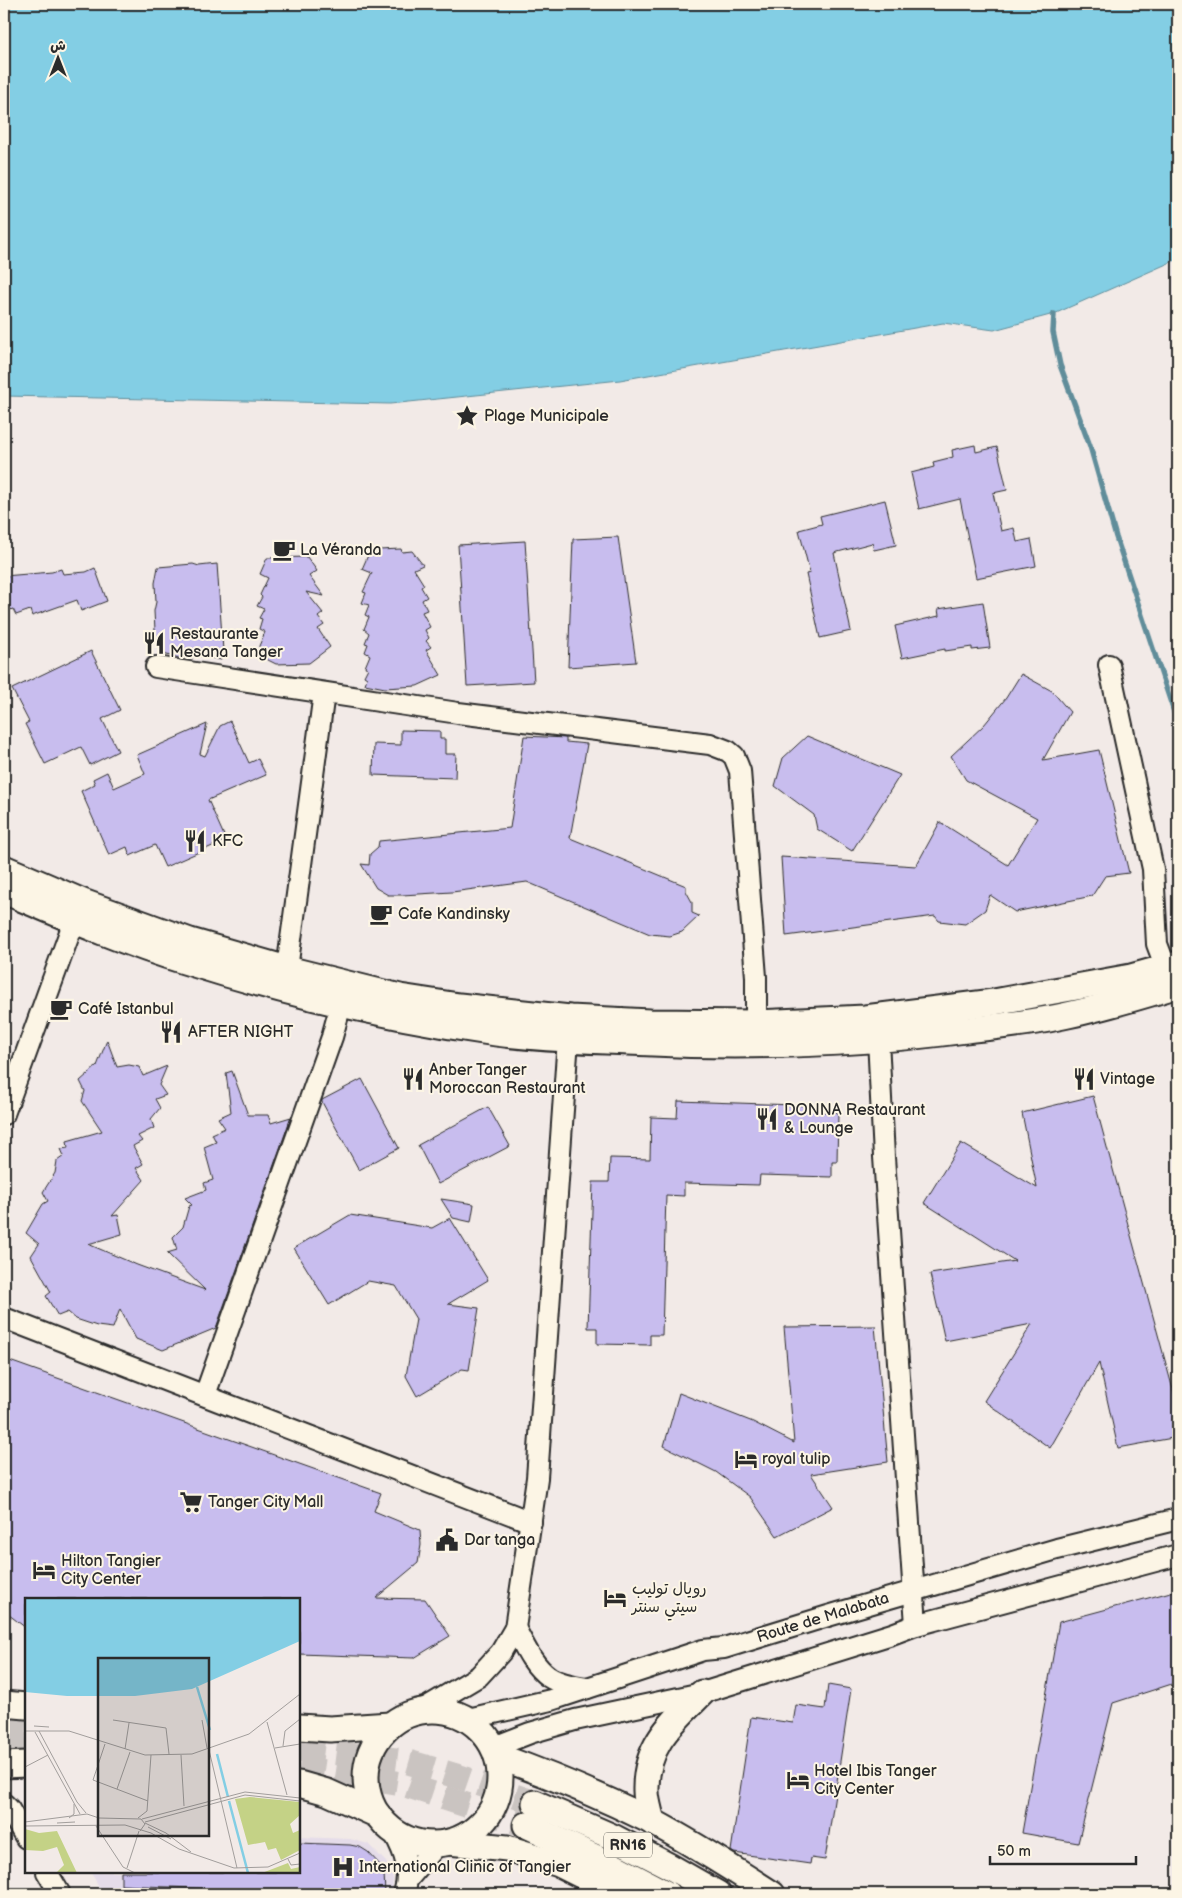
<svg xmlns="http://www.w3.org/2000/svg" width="1182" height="1898" font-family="'Balsamiq Sans','Playpen Sans Arabic',sans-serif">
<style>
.built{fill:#e5dce9}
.water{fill:#83cee4;stroke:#608d9a}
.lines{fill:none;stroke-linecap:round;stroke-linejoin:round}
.stream{stroke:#608d9a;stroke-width:5.5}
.building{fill:#c8bdee;stroke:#2b2b2b}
.major-tunnel{stroke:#cac4c1;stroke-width:25;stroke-dasharray:25 12;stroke-linecap:butt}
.minor-casing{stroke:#2b2b2b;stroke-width:24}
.major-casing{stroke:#2b2b2b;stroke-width:29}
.minor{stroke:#fcf5e5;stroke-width:20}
.major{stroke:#fcf5e5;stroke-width:25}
.labels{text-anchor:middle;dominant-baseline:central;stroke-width:4;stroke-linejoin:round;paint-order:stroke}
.shield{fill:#fcf5e5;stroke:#6a6863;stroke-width:1}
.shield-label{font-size:15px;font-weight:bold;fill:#2b2b2b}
.poi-label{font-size:16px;fill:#2b2b2b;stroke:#fcf5e5;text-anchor:start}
.street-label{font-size:16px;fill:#2b2b2b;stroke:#fcf5e5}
.inset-river{fill:none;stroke:#83cee4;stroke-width:2.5}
.inset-road{fill:none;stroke:#a29e9c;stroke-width:1}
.view{fill:#2b2b2b;fill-opacity:0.15;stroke:#2b2b2b;stroke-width:2.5}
.inset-edge{fill:none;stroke:#2b2b2b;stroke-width:2.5}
</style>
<rect width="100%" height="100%" fill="#f2eae7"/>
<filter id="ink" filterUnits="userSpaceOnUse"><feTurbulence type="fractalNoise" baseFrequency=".02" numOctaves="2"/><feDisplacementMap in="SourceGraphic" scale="10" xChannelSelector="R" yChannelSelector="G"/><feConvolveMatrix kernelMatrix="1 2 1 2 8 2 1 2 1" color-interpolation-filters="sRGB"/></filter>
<g filter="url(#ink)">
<!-- built -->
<polygon class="built" points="299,1837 350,1839 368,1844 386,1862 393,1879 392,1894 103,1894 91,1872 299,1872"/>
<!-- water -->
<polygon class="water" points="4,4 1178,4 1178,259 1054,314 994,330 943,323 620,380 390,404 4,396"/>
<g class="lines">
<!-- stream -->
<polyline class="stream" points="1054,314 1053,332 1060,365 1090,446 1116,537 1178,724"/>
</g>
<!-- building -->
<g class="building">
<polygon points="975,445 976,452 997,447 1007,490 993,493 1001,531 1014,528 1017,542 1031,539 1036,566 976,578 960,499 919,509 911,473 934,467 933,462 953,457 952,450"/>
<polygon points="885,500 896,545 874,550 872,543 834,553 851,631 820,638 806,574 810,573 799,530 822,524 820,516"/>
<polygon points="618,537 636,662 568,667 573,539"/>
<polygon points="525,541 534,682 467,686 458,545"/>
<polygon points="401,549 402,552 412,551 423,565 414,569 424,585 421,587 427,597 422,600 427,610 422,612 430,627 425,630 429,638 426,641 431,647 426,650 441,675 417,686 385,688 365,684 367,678 364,676 368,668 365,667 370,655 365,652 368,644 365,643 369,633 364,629 369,617 365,615 369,605 362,603 366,593 363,592 372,573 362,569 369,553 379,553 379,550"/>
<polygon points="307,557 317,571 309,576 324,596 306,592 323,613 318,617 324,625 318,629 330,647 309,663 276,664 262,657 259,646 265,632 259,629 262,619 259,618 264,609 257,606 262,597 260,595 268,578 260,574 267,558"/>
<polygon points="193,564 199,566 217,564 223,651 221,660 203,656 179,658 163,654 153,637 155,630 154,611 156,602 155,583 158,567"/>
<polygon points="95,568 107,601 81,611 77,600 32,616 30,610 16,615 13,609 4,612 4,576 52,572 61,569 63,574 86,572"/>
<polygon points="983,602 990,648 972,650 972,647 945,651 945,649 902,658 895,626 939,616 938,609"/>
<polygon points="91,651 120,710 102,719 118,751 90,765 81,747 45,764 25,724 29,722 12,689"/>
<polygon points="1021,674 1052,691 1070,712 1043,760 1099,750 1129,873 1105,876 1092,896 1015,912 990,895 985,910 965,924 939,921 935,916 786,936 781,857 916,866 940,822 1008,865 1037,818 966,780 951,756 984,725 1006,698"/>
<polygon points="230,721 249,763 258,759 266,775 208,800 226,840 165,867 155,845 130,856 127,847 109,855 81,791 95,784 93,779 107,772 114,788 145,774 137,755 207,724 200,754 205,756 220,726"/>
<polygon points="401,730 440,731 440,739 445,739 445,754 456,754 455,778 373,775 374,744 401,745"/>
<polygon points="524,736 566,738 566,742 587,744 570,838 686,886 686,891 692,902 692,913 699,916 682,932 670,936 650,934 527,882 452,892 402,895 388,895 376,888 361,864 369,865 370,854 378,847 379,841 510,828"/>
<polygon points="807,736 900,775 852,851 817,829 814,815 775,786 783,758"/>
<polygon points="107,1040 117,1067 129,1065 139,1067 143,1076 167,1066 159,1085 166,1095 155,1099 160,1108 151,1119 154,1128 138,1136 142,1141 133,1146 143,1164 136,1168 144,1180 112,1216 118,1215 122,1234 88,1244 137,1265 205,1290 167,1253 177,1250 173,1237 183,1227 189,1206 192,1205 185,1198 206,1190 204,1183 213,1180 204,1147 216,1142 212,1134 225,1128 218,1118 231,1112 226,1073 232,1071 248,1115 268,1115 271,1123 291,1117 216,1328 163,1350 136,1339 120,1309 113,1328 97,1326 76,1319 68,1312 58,1316 46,1296 51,1292 31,1256 39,1244 26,1233 43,1204 48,1201 43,1192 55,1173 57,1161 64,1156 61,1149 68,1148 67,1141 102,1131 82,1101 85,1091 80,1081 97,1066"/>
<polygon points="362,1079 399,1148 359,1170 322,1102 322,1100"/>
<polygon points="1093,1096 1178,1408 1178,1437 1118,1448 1099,1363 1050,1448 984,1401 1032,1324 945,1341 930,1274 1015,1261 924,1203 961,1143 1037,1188 1022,1113"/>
<polygon points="678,1101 824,1106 824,1112 838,1112 837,1162 832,1162 832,1177 760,1175 759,1185 684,1183 684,1196 666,1195 662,1335 650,1335 650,1345 597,1344 597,1328 588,1328 593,1182 609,1182 610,1158 650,1159 651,1117 677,1118"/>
<polygon points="488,1107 510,1146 438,1184 418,1145"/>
<polygon points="441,1199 474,1204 471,1222 453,1218"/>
<polygon points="350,1215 432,1228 450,1218 488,1280 448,1304 479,1308 469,1370 462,1369 417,1396 406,1376 416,1319 396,1286 368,1281 329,1305 294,1248"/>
<polygon points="875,1326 888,1462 811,1474 833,1507 777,1536 750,1497 716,1472 664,1446 679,1393 753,1422 794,1443 784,1327"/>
<polygon points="4,1359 381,1493 374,1511 420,1530 421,1545 418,1563 376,1598 425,1599 450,1636 414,1658 299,1654 299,1599 26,1599 26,1628 4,1611"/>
<polygon points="1178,1590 1178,1682 1113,1703 1078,1843 1022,1833 1059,1622"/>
<polygon points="828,1685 851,1689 825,1860 811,1858 810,1864 734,1853 731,1851 751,1717 793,1723 796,1705 825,1709"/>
<polygon points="299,1843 350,1845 360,1847 368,1852 381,1866 384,1873 385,1894 334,1894 121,1885 121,1872 299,1872"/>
</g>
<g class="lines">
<!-- major-tunnel -->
<g class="major-tunnel">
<polyline points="4,1722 26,1723"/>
<polyline points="4,1744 26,1745"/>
<polyline points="299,1748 405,1761 463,1778 535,1803"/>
<polyline points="299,1768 403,1784 526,1825"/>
</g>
<defs>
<g id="minor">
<polyline points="1109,665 1153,869 1157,944 1166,968"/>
<polyline points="156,667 458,713 710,744 728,751 734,756 740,771 756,977 756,1023"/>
<polyline points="287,969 324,693"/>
<polyline points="878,1039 884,1157 916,1625"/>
<polyline points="4,1114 74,921"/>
<polyline points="4,1318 531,1522"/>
<polyline points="205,1395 332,1037 341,1004"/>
<path d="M515 1628C524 1645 533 1666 549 1677 560 1684 574 1686 587 1688"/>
<polyline points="422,1710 479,1676 501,1652 515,1628 537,1478 568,1039"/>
<polyline points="468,1719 551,1700 703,1650 724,1648 828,1616 1057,1549 1178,1519"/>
<polyline points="494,1747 530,1733 575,1720 702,1693 892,1634 916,1625 1178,1555"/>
<polyline points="4,1804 9,1809 26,1838"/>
<path d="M394 1833C406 1855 411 1870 404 1894"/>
<polyline points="47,1872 60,1894"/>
<polyline points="408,1879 437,1845"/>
</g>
<g id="major">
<polyline points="4,868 83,902 190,941 287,969 400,997 459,1006 570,1018 650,1022 756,1023 865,1018 994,1002 1131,977 1178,964"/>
<path d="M4 891C63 916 122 942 184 961 285 993 390 1018 496 1033 540 1039 584 1040 628 1042 741 1048 854 1045 966 1030 1000 1026 1034 1023 1068 1015 1105 1007 1142 996 1178 985"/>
<polyline points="4,1704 26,1706"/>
<circle cx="433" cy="1777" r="67"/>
<polyline points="299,1727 330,1729 390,1725"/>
<path d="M497 1756C550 1775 601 1796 651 1821 693 1843 733 1869 772 1894"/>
<polyline points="4,1765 26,1764"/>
<polyline points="299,1784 327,1792 378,1815"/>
<polyline points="535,1803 615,1838 669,1866 718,1894"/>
<path d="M652 1822C650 1812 646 1801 646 1791 645 1745 672 1723 702 1693"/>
<polyline points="526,1825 610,1864 667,1894"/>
<polyline points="449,1842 507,1848 559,1864 619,1894"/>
</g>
</defs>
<!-- minor casing -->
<use href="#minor" class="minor-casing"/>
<!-- major casing -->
<use href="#major" class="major-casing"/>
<!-- minor -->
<use href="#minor" class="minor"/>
<!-- major -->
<use href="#major" class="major"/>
</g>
</g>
<!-- icons -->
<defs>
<symbol id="sight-bare" viewBox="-9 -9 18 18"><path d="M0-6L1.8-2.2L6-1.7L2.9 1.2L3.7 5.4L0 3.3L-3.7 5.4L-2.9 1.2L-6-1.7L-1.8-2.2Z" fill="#2b2b2b" stroke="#fcf5e5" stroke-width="2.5" paint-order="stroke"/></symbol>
<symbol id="cafe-bare" viewBox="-9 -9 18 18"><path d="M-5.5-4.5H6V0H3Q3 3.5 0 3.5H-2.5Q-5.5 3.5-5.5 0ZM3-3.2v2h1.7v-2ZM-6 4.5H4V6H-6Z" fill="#2b2b2b" stroke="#fcf5e5" stroke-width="2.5" paint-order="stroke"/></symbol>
<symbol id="restaurant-bare" viewBox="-9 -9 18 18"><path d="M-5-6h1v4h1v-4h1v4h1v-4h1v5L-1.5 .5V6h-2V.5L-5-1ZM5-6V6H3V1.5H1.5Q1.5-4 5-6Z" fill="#2b2b2b" stroke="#fcf5e5" stroke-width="2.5" paint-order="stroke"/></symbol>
<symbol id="hotel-bare" viewBox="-9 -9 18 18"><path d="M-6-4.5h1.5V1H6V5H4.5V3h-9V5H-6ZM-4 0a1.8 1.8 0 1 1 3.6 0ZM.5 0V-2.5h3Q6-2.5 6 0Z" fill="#2b2b2b" stroke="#fcf5e5" stroke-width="2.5" paint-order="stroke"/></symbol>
<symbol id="supermarket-bare" viewBox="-9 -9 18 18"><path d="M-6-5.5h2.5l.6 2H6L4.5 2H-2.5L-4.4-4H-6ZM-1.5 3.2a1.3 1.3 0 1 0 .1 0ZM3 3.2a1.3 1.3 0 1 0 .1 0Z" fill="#2b2b2b" stroke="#fcf5e5" stroke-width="2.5" paint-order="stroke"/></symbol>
<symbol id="civic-bare" viewBox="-9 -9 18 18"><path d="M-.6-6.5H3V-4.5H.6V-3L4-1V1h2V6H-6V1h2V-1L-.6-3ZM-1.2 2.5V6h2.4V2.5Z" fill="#2b2b2b" stroke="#fcf5e5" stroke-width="2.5" paint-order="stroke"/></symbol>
<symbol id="hospital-bare" viewBox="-9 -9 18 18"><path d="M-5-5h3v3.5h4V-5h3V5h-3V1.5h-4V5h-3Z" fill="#2b2b2b" stroke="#fcf5e5" stroke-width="2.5" paint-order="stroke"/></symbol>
</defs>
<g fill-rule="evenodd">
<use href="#sight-bare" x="451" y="400" width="32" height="32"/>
<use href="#cafe-bare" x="268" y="534" width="32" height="32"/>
<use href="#restaurant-bare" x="138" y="627" width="32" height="32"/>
<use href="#restaurant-bare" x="179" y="825" width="32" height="32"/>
<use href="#cafe-bare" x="365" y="898" width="32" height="32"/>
<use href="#cafe-bare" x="45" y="993" width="32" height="32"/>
<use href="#restaurant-bare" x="155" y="1016" width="32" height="32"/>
<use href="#restaurant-bare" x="397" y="1063" width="32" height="32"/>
<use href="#restaurant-bare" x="1068" y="1063" width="32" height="32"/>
<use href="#restaurant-bare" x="751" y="1103" width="32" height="32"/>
<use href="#hotel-bare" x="730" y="1443" width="32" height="32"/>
<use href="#supermarket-bare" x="175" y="1486" width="32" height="32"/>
<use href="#civic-bare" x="431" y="1524" width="32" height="32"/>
<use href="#hotel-bare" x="28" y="1554" width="32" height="32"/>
<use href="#hotel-bare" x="599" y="1582" width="32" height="32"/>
<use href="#hotel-bare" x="782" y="1764" width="32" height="32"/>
<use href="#hospital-bare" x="327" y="1851" width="32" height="32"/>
</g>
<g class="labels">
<!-- shield labels -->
<rect class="shield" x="604" y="1832.5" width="48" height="25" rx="4"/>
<g class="shield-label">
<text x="628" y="1845">RN16</text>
</g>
<!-- poi labels -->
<g class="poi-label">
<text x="484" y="416">Plage Municipale</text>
<text x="300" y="550">La Véranda</text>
<text x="170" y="634">Restaurante<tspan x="170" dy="18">Mesana Tanger</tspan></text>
<text x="212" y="841">KFC</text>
<text x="398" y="914">Cafe Kandinsky</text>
<text x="78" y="1009">Café Istanbul</text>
<text x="188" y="1032">AFTER NIGHT</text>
<text x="429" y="1070">Anber Tanger<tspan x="429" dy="18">Moroccan Restaurant</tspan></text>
<text x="1100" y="1079">Vintage</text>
<text x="784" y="1110">DONNA Restaurant<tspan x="784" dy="18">&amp; Lounge</tspan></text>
<text x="762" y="1459">royal tulip</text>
<text x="208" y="1502">Tanger City Mall</text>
<text x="464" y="1540">Dar tanga</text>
<text x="61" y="1561">Hilton Tangier<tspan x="61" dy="18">City Center</tspan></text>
<text x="632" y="1589">رويال توليب<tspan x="632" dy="18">سيتي سنتر</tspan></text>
<text x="814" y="1771">Hotel Ibis Tanger<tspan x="814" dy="18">City Center</tspan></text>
<text x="359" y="1867">International Clinic of Tangier</text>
</g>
<!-- street labels -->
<g class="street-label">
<text transform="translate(823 1618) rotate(-17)">Route de Malabata</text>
</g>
</g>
<!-- overview -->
<g transform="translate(25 1598)">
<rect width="275" height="275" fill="#f2eae7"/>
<path d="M225 199 275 204V217L265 226 268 235 275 232V252L256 262 251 250 243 252 240 244 223 247 210 201ZM0 231 14 235 32 233 52 275H31L39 267 32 249 18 253 0 252ZM263 265 266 271 275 269V275H237Z" fill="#c4d286"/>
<path d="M0 0H275V43L167 91 110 98H42L0 94Z" fill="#83cee4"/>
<path class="inset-river" d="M172 89 185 132M192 156 203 199M204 203 223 275"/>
<path class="inset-road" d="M88 122 141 130 144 156M177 122 182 150M242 124 262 197M9 128 24 129M0 133H44L120 157 167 156 224 136 275 96M14 133 52 204 61 215M10 134 55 216M80 146 68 182 123 203M258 148 260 133 275 121M250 150 275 146M100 151 104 125M184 152 212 270M156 157 159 208M0 169 23 157M92 191 105 154M44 220 49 216V206M113 220 122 213 126 157M117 221 220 194 275 200M0 224 62 216 74 220 116 221 120 226 115 233M120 224 220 197 275 203M32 225 50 224M120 225 141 235 166 254M0 228 100 227 126 235 154 251 209 270 243 269 275 255M71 228 98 269 110 275M123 229 146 241M263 261 266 267 275 266M102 270 114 233"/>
<path class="view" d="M73 60H184V238H73Z"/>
<rect width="275" height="275" class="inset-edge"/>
</g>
<!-- margin -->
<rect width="1182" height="1898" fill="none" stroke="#fcf5e5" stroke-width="20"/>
<rect x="10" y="10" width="1162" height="1878" fill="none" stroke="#2b2b2b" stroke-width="2" filter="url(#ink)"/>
<!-- north arrow -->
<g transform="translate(58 58)" stroke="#fcf5e5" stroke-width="4" paint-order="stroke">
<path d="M0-4L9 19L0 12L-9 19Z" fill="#2b2b2b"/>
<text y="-8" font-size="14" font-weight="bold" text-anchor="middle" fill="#2b2b2b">ش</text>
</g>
<!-- scale -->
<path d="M990 1856v8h146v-8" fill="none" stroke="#2b2b2b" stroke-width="2.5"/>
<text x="997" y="1856" font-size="15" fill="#2b2b2b" stroke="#fcf5e5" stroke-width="4" paint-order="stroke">50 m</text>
</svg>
